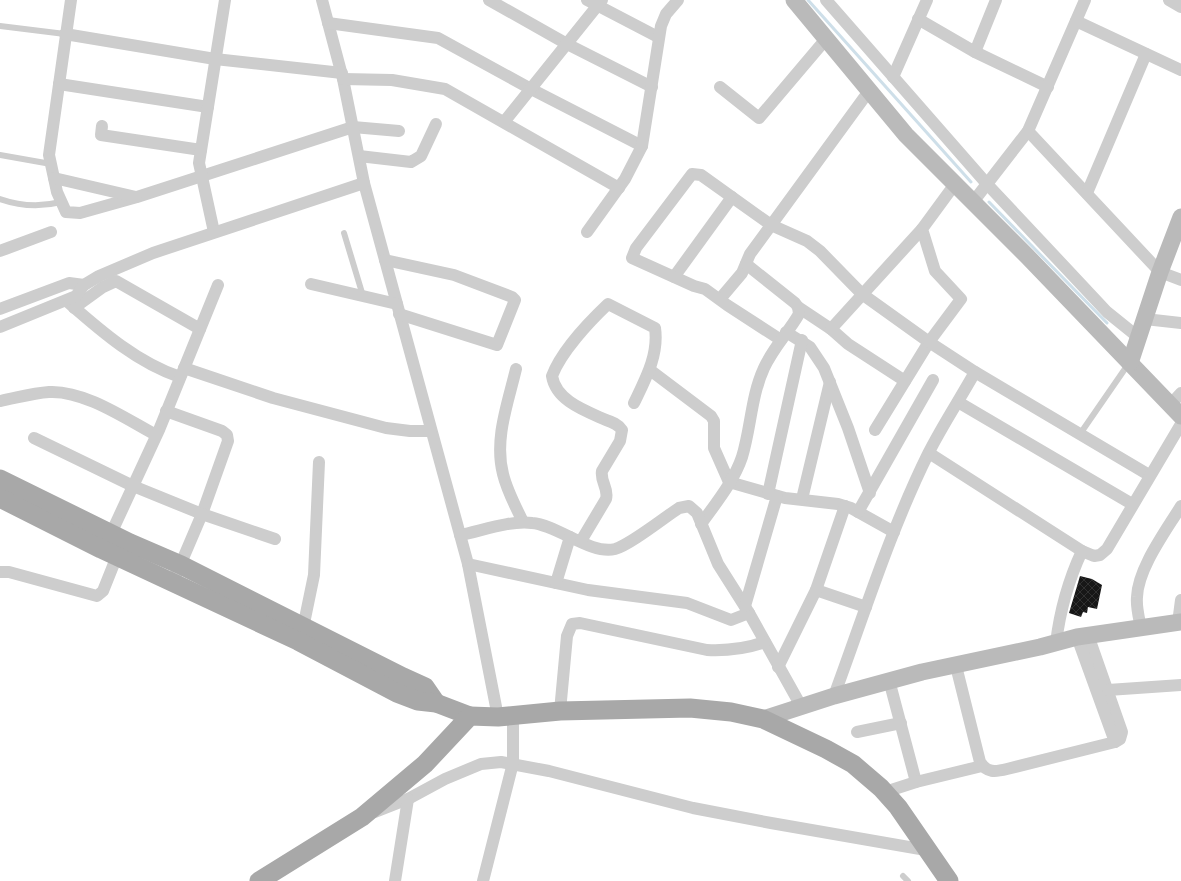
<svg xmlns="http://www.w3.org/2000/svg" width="1181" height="881" font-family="'Roboto Condensed',sans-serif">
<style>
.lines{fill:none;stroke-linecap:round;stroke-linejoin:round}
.stream{stroke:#cedfe9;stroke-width:3}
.building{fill:url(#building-cross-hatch)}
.lane{stroke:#cdcdcd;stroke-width:6}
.street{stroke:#cdcdcd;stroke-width:12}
.secondary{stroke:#bababa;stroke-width:17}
.primary{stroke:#a8a8a8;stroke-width:19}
</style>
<defs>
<pattern id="building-cross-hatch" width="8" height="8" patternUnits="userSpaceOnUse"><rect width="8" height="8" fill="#171717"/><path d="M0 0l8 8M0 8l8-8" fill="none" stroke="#303030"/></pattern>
</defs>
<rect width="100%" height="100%" fill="#fff"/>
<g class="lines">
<!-- stream -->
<g class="stream">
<polyline points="808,0 971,182"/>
<polyline points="989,202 1107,323"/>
</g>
</g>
<!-- building -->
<polygon class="building" points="1080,576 1092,579 1102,585 1097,609 1088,607 1087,613 1083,612 1081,617 1069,613"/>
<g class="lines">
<!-- lane -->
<g class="lane">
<polyline points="0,26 65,34"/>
<polyline points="0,155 51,164"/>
<path d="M0 199C20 206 41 207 61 202"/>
<polyline points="344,233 363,296"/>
<polyline points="1080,434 1129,363"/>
<polyline points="903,876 908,881"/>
</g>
<!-- street -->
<g class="street">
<polyline points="71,0 49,155 57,192 66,212 80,213 137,197 353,127 399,131"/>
<polyline points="322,0 343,79 364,183 468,564 498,717"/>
<polyline points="489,0 567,44 652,87"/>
<polyline points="587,0 658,37"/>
<polyline points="826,0 987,184 1107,312 1138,337"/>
<polyline points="1169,0 1181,7"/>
<polyline points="918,19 975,52 1048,87"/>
<polyline points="1076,21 1181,70"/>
<polyline points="328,23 438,38 531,89 642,146"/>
<polyline points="65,34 215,59 342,73"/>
<polyline points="975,52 996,0"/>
<polyline points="893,77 927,0"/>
<polyline points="343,79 392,80 445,89 619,188"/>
<polyline points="59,84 208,107"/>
<polyline points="720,87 759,118 826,39"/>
<polyline points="504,122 602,0"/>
<polyline points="102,126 101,135 201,150"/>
<polyline points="1028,131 1160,272 1181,280"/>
<polyline points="359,156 411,162 421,156 436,124"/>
<polyline points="54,178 136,197"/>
<polyline points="1087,193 1146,54"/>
<polyline points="973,202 1028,131 1085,0"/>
<polyline points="214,232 199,163 225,0"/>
<polyline points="587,232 625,179 642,146 661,26 666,14 678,0"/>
<polyline points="0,251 51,232"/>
<polyline points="385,260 454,275 512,297 515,300 497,345 399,314"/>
<polyline points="674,277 732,197"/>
<polyline points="311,284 397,304"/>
<polyline points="720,299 742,273 750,254 869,91"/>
<path d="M69 303C102 332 138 363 180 377"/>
<polyline points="798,307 831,329 848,344 905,381"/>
<polyline points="74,308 103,287 116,281 200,329"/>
<polyline points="0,309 69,283 84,285"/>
<polyline points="1145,319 1181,323"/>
<polyline points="0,327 76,296 84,285 99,276 153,253 364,183"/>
<polyline points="831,329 922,229"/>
<polyline points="786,332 810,347 824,368 848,428 870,493"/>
<polyline points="781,340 727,305 705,289 694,286 632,258 636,248 692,174 701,175 771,225 807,241 820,251 862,294 929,342 875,430"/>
<polyline points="184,368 273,398 386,428 410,431 431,431"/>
<path d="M516 369C508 403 494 439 503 474 507 491 516 507 523 522"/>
<polyline points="650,370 711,416 714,421 714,448 729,482 785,498 838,504 851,508 894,532"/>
<polyline points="975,372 1149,475"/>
<path d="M0 401C16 398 33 393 49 392 84 390 126 419 156 435"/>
<polyline points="958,402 1132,504"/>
<polyline points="1170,405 1181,393"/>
<polyline points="166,411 222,431 227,435 228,441 202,514 173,582"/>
<polyline points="34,438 133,486 202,514 275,539"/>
<polyline points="929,453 1082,551 1094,556 1100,555 1107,549 1181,424"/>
<polyline points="768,494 802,340"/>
<polyline points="802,499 830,382"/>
<polyline points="858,512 933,380"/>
<path d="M701 524C716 503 734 481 742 457 751 428 751 396 764 368 773 348 788 333 799 314L798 307 795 303 746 264"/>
<path d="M460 535C481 531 511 520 532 523 558 525 590 555 615 549 630 545 665 517 679 508L689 506 697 513 718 564 749 613 801 706"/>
<polyline points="109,538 159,430 218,285"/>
<path d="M581 541 606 499C609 488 600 482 602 471L620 441 622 430C618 424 612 422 606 420 586 411 556 401 552 376 561 352 589 322 608 304L655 328C659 355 645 380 634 403"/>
<polyline points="468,564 588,590 687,603 731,620 749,613"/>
<polyline points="0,572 9,572 97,596 103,591 117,556"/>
<polyline points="556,583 570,537"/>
<polyline points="816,590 866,607"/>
<polyline points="745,606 777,496"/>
<polyline points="1178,623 1181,600"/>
<path d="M1141 628C1139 618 1136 607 1137 597 1138 568 1166 531 1181 506"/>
<polyline points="302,633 314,575 319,462"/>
<polyline points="1088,635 1122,732 1120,739 1115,742"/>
<path d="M1056 643C1060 610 1068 581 1082 551"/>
<path d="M956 666 980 762C987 773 995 772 1007 769L1115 742 1077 637"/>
<polyline points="778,667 816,590 845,506"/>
<polyline points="889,680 916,782"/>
<polyline points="1108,690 1181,685"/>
<path d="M834 696C864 615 890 531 928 454 942 426 960 399 975 372L929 342 961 299 935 271 922 229 955 184"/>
<path d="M560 711 567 636 572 624 580 623 707 650C728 651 745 649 765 642"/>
<polyline points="857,732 901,723"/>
<polyline points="885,792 916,782 982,766"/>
<polyline points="375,812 408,799 445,779 481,764 501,762 549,771 693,808 771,823 926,850"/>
<polyline points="395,881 408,799"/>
<polyline points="483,881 513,763 513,717"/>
</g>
<!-- secondary -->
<g class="secondary">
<polyline points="794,0 906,135 1027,256 1181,416"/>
<polyline points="1130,363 1160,272 1181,217"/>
<polyline points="763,719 834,696 922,672 1040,647 1077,637 1181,622"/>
</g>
<!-- primary -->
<g class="primary">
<polyline points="0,479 130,543 181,565 403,677 425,687 436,703"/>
<polyline points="0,498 101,549 298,641 397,693 418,701 436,703 470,716"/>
<polyline points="259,881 362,817 425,764 470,716 498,717 560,711 690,708 731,712 763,719 826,749 853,764 881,788 898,807 949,881"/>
</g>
</g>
</svg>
